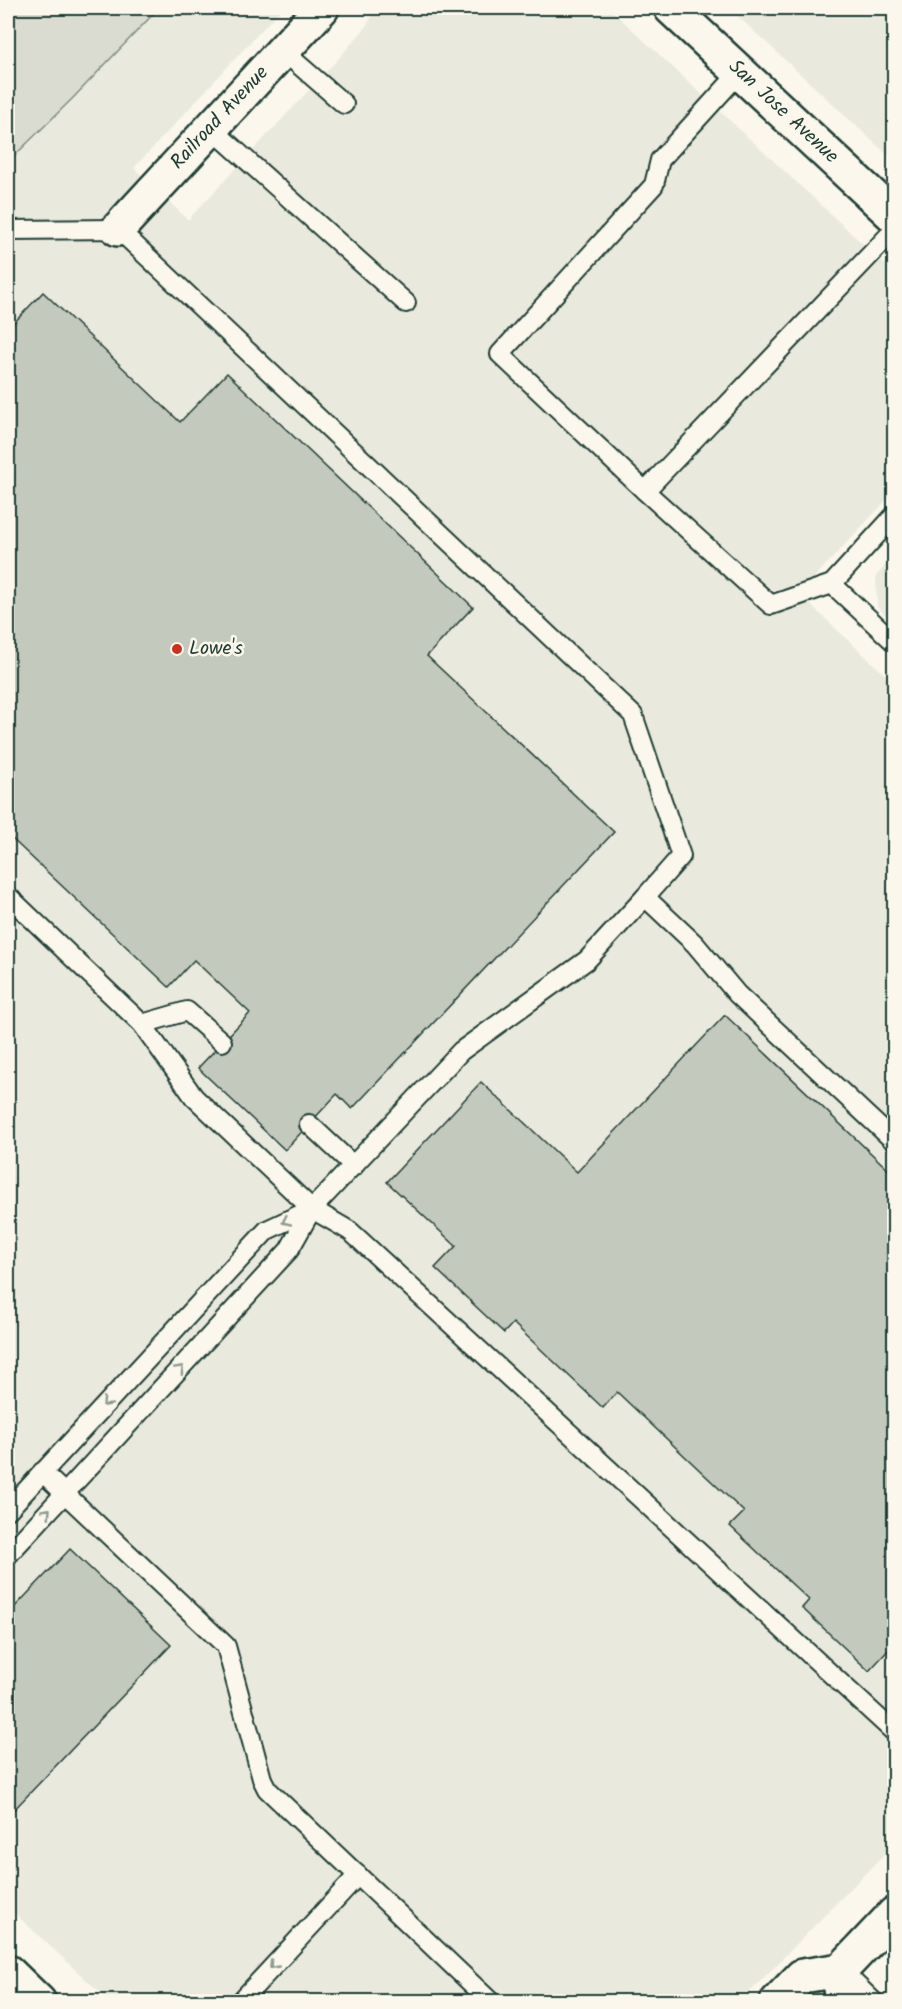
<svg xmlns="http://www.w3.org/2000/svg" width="902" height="2009" font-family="Kalam,sans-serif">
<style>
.built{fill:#eae9de}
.green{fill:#dbdcd1;stroke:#7d8c82;stroke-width:1.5}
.building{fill:#c4c9be;stroke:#1f3d34;stroke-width:1.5}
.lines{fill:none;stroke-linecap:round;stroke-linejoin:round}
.service-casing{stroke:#1f3d34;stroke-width:22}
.minor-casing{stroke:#1f3d34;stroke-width:38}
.primary-casing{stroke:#1f3d34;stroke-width:38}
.service{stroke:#fbf7ec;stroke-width:18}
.minor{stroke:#fbf7ec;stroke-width:33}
.primary{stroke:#fbf7ec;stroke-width:33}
.oneway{stroke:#8d9a90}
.poi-dot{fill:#c8321e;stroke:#fbf7ec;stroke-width:2}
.labels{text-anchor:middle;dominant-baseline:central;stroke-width:5;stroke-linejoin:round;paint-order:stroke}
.street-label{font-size:20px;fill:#1f3d34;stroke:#fbf7ec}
.poi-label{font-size:20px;fill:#1f3d34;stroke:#fbf7ec;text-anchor:start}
</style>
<rect width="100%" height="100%" fill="#fbf7ec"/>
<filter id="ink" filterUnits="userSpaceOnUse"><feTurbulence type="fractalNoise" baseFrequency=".0167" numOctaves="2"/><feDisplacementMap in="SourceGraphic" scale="12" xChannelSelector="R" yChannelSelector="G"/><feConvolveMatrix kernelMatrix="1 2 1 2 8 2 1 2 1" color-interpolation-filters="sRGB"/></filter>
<g filter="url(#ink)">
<!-- built -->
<g class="built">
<polygon points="159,8 282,8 134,168 188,220 338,59 365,28 377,8 609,8 894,273 894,492 799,594 894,683 894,1844 741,2001 109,2001 8,1907 8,162 73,98"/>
<polygon points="729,8 894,8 894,161"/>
<polygon points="894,557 894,623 877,607 876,576"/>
</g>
<!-- green -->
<polygon class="green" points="8,8 159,8 73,98 8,162"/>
<!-- building -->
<g class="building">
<polygon points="43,292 180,422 227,373 473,607 427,656 614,832 352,1109 337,1094 285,1150 198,1068 250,1013 194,960 169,987 8,835 8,329"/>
<polygon points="725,1015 894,1175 894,1644 869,1671 802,1608 809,1600 730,1526 744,1512 617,1392 603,1408 513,1323 504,1333 435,1268 456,1246 387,1182 481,1082 577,1172"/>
<polygon points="70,1549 171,1645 8,1816 8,1614"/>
</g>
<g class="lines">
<defs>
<g id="service">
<polyline points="283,51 344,104"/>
<polyline points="740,72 660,160 654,185 500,354 645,491 771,605 832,584 894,516"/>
<polyline points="211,128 406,303"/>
<polyline points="8,230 118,229 633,715 681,856 645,897 695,944 737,994 894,1141"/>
<polyline points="645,491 894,230"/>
<polyline points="832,584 894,642"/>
<polyline points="8,896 142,1024 194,1097 312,1209 350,1231 894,1732"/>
<polyline points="142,1024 187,1011 222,1042"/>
<polyline points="309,1124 354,1166"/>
<polyline points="312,1209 461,1051 587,960 645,897"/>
<polyline points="42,1472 226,1646 262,1779 267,1789 491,2002"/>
<polyline points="8,1510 267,1230 312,1209 289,1250 8,1555"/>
<polyline points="841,1970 874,2002"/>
<polyline points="240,2002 358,1875"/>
</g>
<g id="minor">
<polyline points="671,8 894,216"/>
<polyline points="118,229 322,8"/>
<polyline points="777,2002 802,1976 841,1970 894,1914"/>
<polyline points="840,2002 841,1970"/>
</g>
<polyline id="primary" points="8,1972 39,2002"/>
</defs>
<!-- service casing -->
<use href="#service" class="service-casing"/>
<!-- minor casing -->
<use href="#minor" class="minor-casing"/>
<!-- primary casing -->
<use href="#primary" class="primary-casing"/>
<!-- service -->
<use href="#service" class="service"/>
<!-- minor -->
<use href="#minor" class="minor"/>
<!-- primary -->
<use href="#primary" class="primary"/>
</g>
<!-- one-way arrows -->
<defs><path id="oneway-chevron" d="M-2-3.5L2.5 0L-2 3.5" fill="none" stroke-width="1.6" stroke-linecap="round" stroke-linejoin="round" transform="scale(1.5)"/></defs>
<g class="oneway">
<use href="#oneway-chevron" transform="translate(286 1221) rotate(155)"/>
<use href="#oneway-chevron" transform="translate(180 1369) rotate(-47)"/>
<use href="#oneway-chevron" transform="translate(106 1403) rotate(133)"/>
<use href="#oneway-chevron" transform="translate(47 1512) rotate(-47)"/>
<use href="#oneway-chevron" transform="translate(273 1965) rotate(134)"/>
</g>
</g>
<!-- markers -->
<circle class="poi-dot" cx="177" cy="649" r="6"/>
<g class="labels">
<!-- street labels -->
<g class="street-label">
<text transform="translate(783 112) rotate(43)">San Jose Avenue</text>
<text transform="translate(220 118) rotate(-47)">Railroad Avenue</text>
</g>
<!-- poi labels -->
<g class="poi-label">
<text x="189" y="649">Lowe's</text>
</g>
</g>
<!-- margin -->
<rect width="902" height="2009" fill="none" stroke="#fbf7ec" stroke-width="30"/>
<rect x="15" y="15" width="872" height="1979" fill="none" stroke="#1f3d34" stroke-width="2" filter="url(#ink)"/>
</svg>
